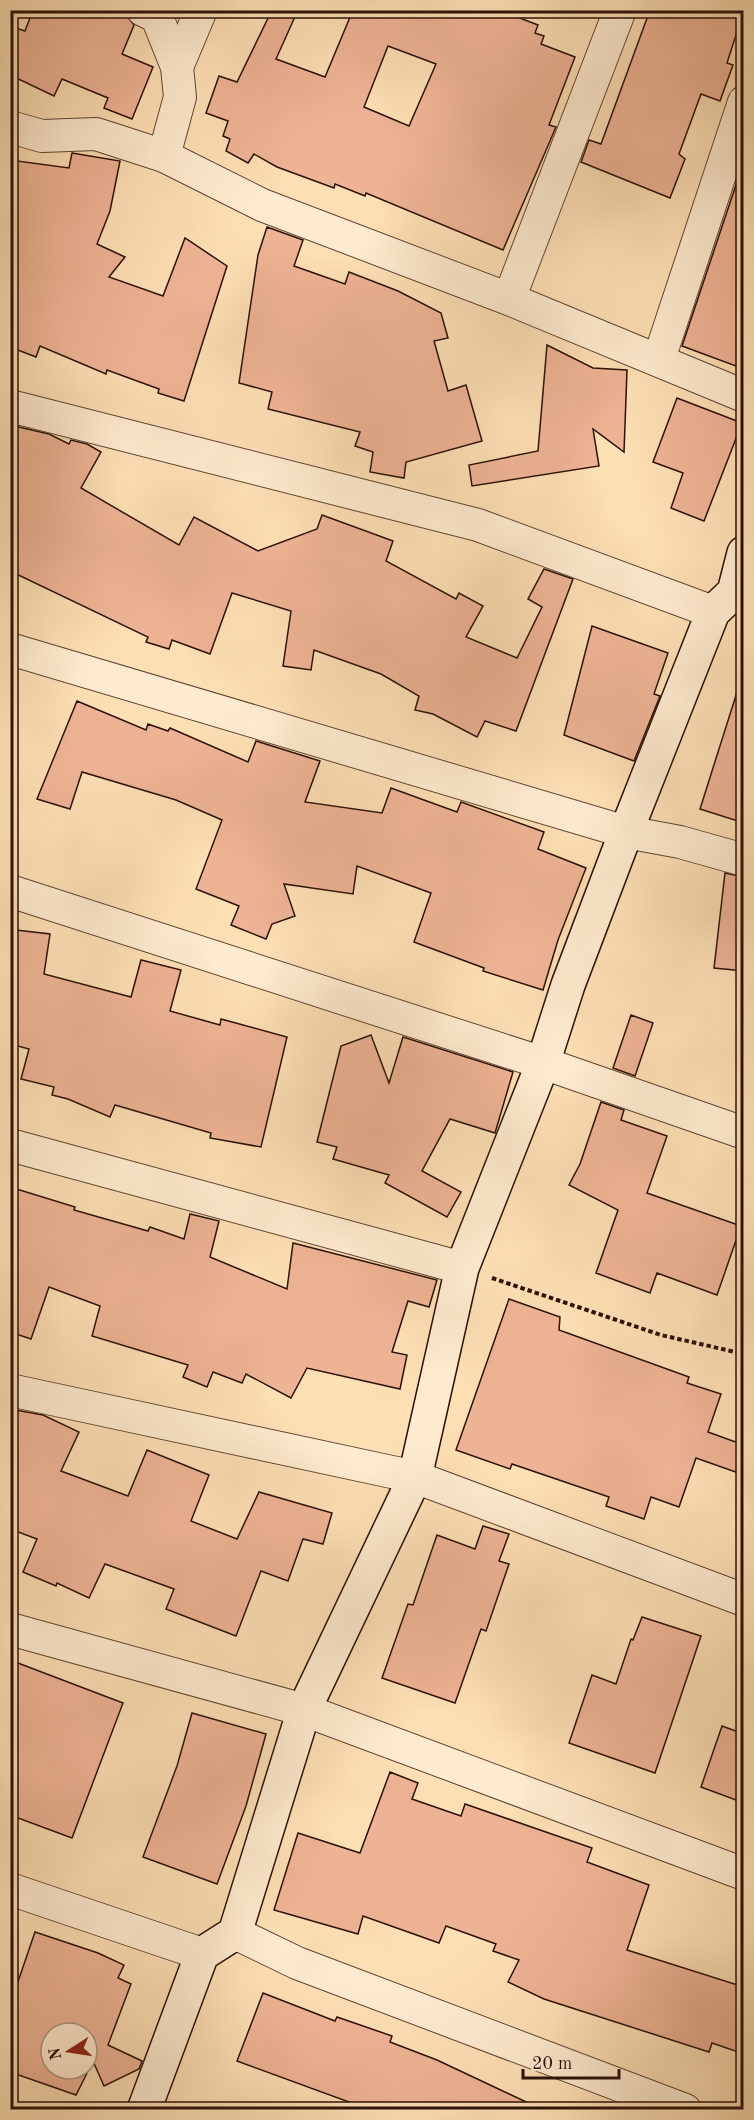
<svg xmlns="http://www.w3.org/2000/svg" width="754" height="2120" font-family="'Old Standard TT',serif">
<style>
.building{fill:#eeb394;stroke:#2b1108;stroke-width:1.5;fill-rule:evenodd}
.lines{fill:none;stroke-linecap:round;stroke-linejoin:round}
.street-casing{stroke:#604433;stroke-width:34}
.secondary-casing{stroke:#2b1108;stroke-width:36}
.path{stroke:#2b1108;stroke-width:4;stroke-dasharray:4.5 3;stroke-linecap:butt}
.street{stroke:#feeace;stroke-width:32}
.secondary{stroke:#feeace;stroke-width:33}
</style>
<rect width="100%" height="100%" fill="#fddfb4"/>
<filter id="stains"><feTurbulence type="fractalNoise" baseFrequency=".00333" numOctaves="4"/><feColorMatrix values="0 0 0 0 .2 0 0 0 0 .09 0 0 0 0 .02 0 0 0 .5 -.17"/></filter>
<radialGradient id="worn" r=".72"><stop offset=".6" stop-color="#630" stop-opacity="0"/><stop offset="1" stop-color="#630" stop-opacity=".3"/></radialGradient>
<!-- building -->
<g class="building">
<polygon points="33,10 116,10 126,14 134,25 122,54 153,67 132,119 104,108 108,98 62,79 54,96 10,75 10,26 25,31"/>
<path d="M272 10H298L276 59 325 77 353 10H499L538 25 535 33 544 36 541 44 575 57 549 125 556 127 503 250 366 193 365 196 335 184 334 188 277 167 254 154 248 163 226 151 230 139 223 136 228 121 206 113 219 76 237 82ZM388 46 436 64 409 126 364 107Z"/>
<polygon points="650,10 744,10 727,63 733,65 720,101 701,94 679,154 685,159 670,198 581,162 589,140 601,144"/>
<polygon points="72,153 120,161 110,211 97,244 125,257 109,277 163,296 185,238 227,266 184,401 158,393 159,389 107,370 106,374 40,346 36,357 10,347 10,160 69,168"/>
<polygon points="744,161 744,369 682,346"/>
<polygon points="267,227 303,240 294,266 345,284 349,272 398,291 441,313 448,338 434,341 448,391 466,385 482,441 406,462 404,478 370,472 373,452 355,446 360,432 268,409 272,392 239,383 258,255"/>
<polygon points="547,345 593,368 627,370 624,452 593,429 599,466 472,486 469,465 538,451"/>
<polygon points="677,398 742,423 704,521 671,508 683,473 653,462"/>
<polygon points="10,425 49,434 69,444 71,440 87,444 101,452 81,488 179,545 194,517 258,551 317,529 322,515 393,541 386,561 456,599 459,593 483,606 466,637 517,658 542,607 528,599 544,569 573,579 516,731 485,721 477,737 433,714 415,710 419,696 381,674 314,650 311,670 283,666 291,611 232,593 210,654 172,640 169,649 146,642 148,637 10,571"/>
<polygon points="592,626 668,653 654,694 660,696 634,761 564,735"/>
<polygon points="738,689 744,690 744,823 700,809"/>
<polygon points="77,701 146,730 148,724 168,731 170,728 248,762 256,741 320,761 305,802 382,813 391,788 457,812 461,802 544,832 538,849 586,868 558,940 543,990 483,971 484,968 414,942 431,893 357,866 353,894 284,884 295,916 272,924 266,939 231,925 239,906 196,889 222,820 176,800 82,772 70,809 37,799"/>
<polygon points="725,873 744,877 744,971 714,968"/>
<polygon points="16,930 50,934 44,974 131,997 141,960 181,970 170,1011 220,1025 221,1019 287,1037 261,1147 210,1138 211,1133 115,1105 110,1117 68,1099 52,1095 54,1087 21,1079 29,1049 10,1044 10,973"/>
<polygon points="631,1015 653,1023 635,1076 613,1068"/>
<polygon points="371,1035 389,1083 403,1037 513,1072 495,1133 450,1119 422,1171 461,1192 447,1217 385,1183 389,1175 333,1159 337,1147 317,1142 341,1046"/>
<polygon points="601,1102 624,1110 621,1120 667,1136 647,1193 741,1226 717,1295 657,1273 650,1293 596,1273 618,1210 569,1185 580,1164"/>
<polygon points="10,1187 75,1207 74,1210 148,1231 150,1227 184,1239 190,1214 219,1221 210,1257 287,1289 293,1243 437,1280 429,1307 408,1301 392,1352 407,1355 400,1389 307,1368 291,1398 246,1374 242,1383 213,1372 207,1387 183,1377 188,1365 92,1336 100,1306 49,1287 31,1339 10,1332"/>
<polygon points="509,1299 560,1317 559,1330 689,1377 687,1383 721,1394 708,1432 744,1445 744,1475 696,1458 679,1507 651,1497 644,1519 606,1506 609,1497 512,1464 510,1469 456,1450"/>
<polygon points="10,1409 43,1415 79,1432 61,1471 128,1496 147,1450 209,1475 191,1521 237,1539 259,1492 332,1513 323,1544 303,1539 288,1581 261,1571 236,1636 166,1609 174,1589 105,1564 89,1598 57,1583 56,1586 23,1572 37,1539 10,1529"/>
<polygon points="483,1526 509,1534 499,1561 509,1564 486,1631 481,1629 455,1703 382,1678 408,1604 413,1605 437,1535 475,1549"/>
<polygon points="642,1617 701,1636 655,1773 569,1743 592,1675 616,1684 631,1639 633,1640"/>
<polygon points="10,1660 123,1703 72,1838 10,1815"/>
<polygon points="192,1713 266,1734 246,1806 217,1884 143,1857 177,1766"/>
<polygon points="722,1726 744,1734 744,1803 701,1787"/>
<polygon points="390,1772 418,1783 412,1799 461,1816 465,1804 592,1848 587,1862 649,1885 627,1950 744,1987 744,2054 712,2043 709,2052 544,1999 508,1982 519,1960 493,1951 496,1944 446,1926 439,1943 363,1916 358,1934 274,1910 298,1833 360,1853"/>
<path d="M35 1932 98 1953 124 1965 118 1978 131 1984 108 2045 142 2061 139 2069 104 2086 93 2061 76 2095 10 2072V2005ZM51 2033H87V2069H51Z"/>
<polygon points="263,1993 335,2021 337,2017 392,2036 390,2042 437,2060 541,2109 368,2109 237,2061"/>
</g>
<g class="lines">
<defs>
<g id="street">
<polyline points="143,10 157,17 177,67 180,97 164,156"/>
<polyline points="177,67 201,10"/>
<polyline points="10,127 42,136 96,134 164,156 262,205 509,299 744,396"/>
<polyline points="509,299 620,10"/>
<polyline points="659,359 744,102"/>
<polyline points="10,406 478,525 713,612"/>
<polyline points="10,649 626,832 680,842 744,860"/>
<polyline points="10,891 543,1063 744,1133"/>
<polyline points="10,1145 462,1268"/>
<polyline points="10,1390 415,1477 744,1600"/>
<polyline points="10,1629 304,1710 744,1874"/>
<polyline points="10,1889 202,1954"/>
<polyline points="235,1933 297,1963 685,2110"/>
</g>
<polyline id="secondary" points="144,2110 202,1954 235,1933 304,1710 415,1477 462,1268 543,1063 568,985 626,832 713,612 734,592 744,553"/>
</defs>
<!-- street casing -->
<use href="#street" class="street-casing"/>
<!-- secondary casing -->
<use href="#secondary" class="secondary-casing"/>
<!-- path -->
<polyline class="path" points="492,1278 661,1335 744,1354"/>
<!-- street -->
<use href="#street" class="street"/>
<!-- secondary -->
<use href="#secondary" class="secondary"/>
</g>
<!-- margin -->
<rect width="754" height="2120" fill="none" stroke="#fddfb4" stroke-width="36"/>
<rect x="12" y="12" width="730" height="2096" fill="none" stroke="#2b1108" stroke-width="3"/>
<rect x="18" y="18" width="718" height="2084" fill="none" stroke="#2b1108" stroke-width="1.5"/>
<!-- north arrow -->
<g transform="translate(69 2051) rotate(258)"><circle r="28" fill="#feeace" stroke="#aa937f" stroke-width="1.5"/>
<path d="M0-4.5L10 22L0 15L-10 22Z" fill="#8f2418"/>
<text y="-9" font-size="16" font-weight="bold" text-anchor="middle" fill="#2b1108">N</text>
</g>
<!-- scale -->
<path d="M523 2069v9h96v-9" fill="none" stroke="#2b1108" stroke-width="3"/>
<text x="532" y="2069" font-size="18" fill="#2b1108" stroke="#feeace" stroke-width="4.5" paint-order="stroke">20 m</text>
<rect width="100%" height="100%" filter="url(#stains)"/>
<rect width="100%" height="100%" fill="url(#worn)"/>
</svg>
